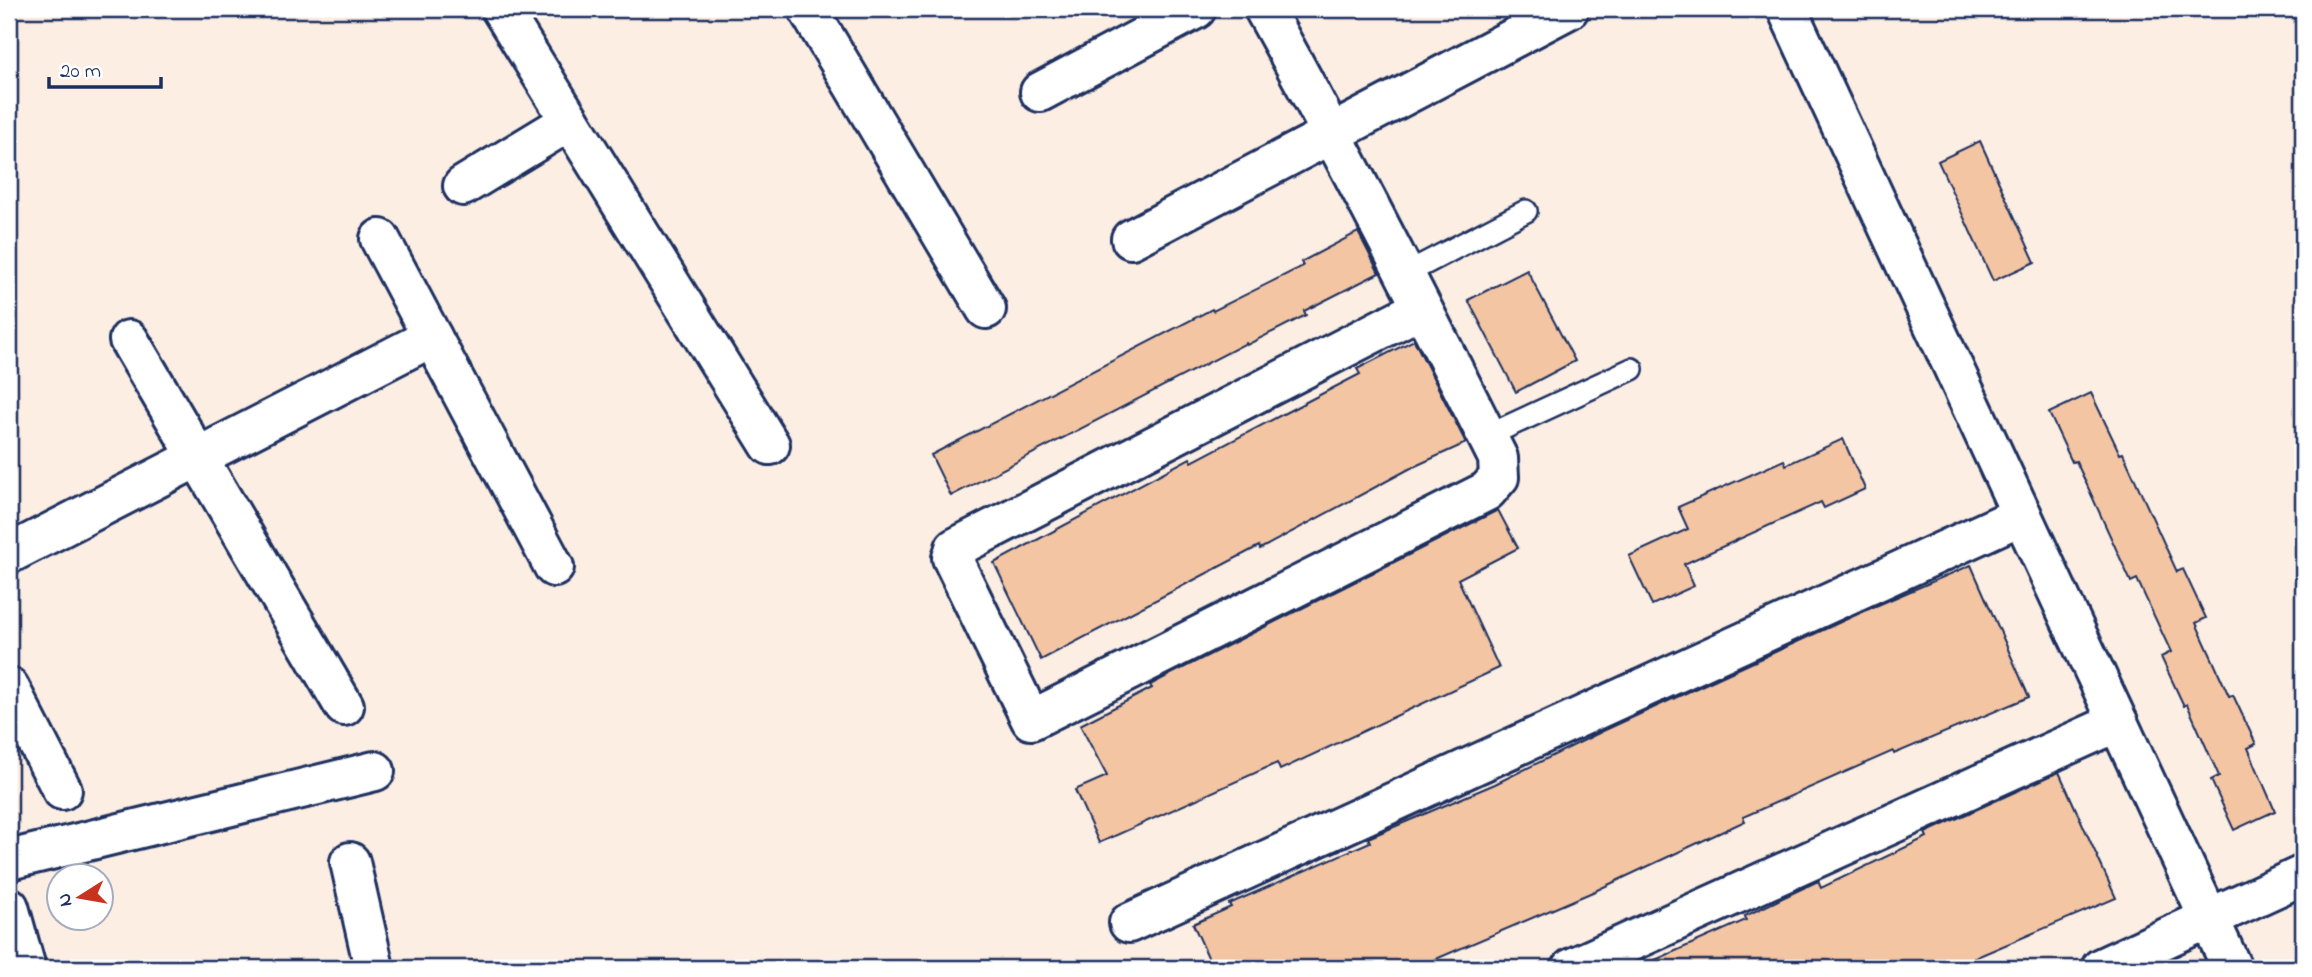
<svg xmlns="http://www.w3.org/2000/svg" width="2312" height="977" font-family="'Indie Flower',sans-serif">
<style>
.building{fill:#f4c5a3;stroke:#1b2f5e;stroke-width:2}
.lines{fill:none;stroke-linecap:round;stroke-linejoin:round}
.lane-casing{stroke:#1b2f5e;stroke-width:26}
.street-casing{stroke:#1b2f5e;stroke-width:44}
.lane{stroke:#fff;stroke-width:21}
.street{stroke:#fff;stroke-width:38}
</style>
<rect width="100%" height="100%" fill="#fceee3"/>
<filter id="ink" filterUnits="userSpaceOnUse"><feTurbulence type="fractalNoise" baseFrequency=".0143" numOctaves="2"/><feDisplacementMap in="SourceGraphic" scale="14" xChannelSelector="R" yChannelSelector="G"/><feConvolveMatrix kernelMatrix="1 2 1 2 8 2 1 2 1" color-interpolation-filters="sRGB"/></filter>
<g filter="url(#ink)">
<!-- building -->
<g class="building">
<polygon points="1980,141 2035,262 1993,281 1938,161"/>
<polygon points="1358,232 1379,273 1304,311 1306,315 1247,345 1246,343 951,496 931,455 1212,309 1213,311 1303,266 1301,262"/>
<polygon points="1527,270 1575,361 1516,392 1468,300"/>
<polygon points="1414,340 1466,443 1411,468 1260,549 1259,546 1041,660 994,563 1190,458 1192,462 1285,413 1360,374 1357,369"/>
<polygon points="2091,393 2120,454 2123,453 2177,572 2183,569 2206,618 2196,623 2229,696 2233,695 2256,744 2248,748 2275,811 2234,830 2211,780 2219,776 2187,704 2184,706 2161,657 2171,652 2137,579 2131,582 2076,461 2072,462 2049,413"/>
<polygon points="1843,439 1865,489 1824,508 1821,502 1684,564 1694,586 1652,605 1629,556 1688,529 1678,507 1784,460 1786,465"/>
<polygon points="1498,510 1518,548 1458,579 1499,668 1280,770 1277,763 1099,843 1075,790 1107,776 1080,725 1152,688 1150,685 1171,674"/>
<polygon points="1971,565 2029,697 1894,754 1893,751 1743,817 1745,821 1595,891 1415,968 1213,968 1193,924 1231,907 1229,904 1370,842 1368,838 1495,784 1603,731 1871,608"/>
<polygon points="2059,772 2116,898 1951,968 1637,968 1746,920 1745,916 1818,881 1821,888 1927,837 1925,833"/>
</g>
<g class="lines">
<defs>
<g id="lane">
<polyline points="1405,274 1526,211"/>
<polyline points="1487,436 1632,369"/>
</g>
<g id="street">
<polyline points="501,9 770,445"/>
<polyline points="808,9 986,309"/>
<path d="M1264 9C1346 157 1422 307 1498 458L1499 477 1487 491 1031 720 952 558 955 548 1422 308"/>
<polyline points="1787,9 2232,968"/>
<polyline points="1040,92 1196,9"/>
<polyline points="463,186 570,121"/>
<polyline points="380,239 554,567"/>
<polyline points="1131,239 1569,9"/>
<polyline points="129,340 344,706"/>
<polyline points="9,554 432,337"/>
<polyline points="9,687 62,790"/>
<polyline points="9,860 375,771"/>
<polyline points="350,862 374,968"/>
<polyline points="9,907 26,968"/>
<polyline points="1129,923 2022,515"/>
<polyline points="1572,968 2118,722"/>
<polyline points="2101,968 2303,875"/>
</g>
</defs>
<!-- lane casing -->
<use href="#lane" class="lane-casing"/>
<!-- street casing -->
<use href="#street" class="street-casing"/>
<!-- lane -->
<use href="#lane" class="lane"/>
<!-- street -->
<use href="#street" class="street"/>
</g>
</g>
<!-- margin -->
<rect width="2312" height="977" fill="none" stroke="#fff" stroke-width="35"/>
<rect x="18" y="18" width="2277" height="942" fill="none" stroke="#1b2f5e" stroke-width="2.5" filter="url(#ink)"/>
<!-- north arrow -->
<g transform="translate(80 897) rotate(259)"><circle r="33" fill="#ffffff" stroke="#a4acbf" stroke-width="2"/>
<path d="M0-5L12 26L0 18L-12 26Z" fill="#c8321e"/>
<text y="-10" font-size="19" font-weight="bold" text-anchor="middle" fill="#1b2f5e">N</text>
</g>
<!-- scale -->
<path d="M49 77v10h112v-10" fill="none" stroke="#1b2f5e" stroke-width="3.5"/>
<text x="60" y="77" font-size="21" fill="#1b2f5e" stroke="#ffffff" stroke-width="5" paint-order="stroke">20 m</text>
</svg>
